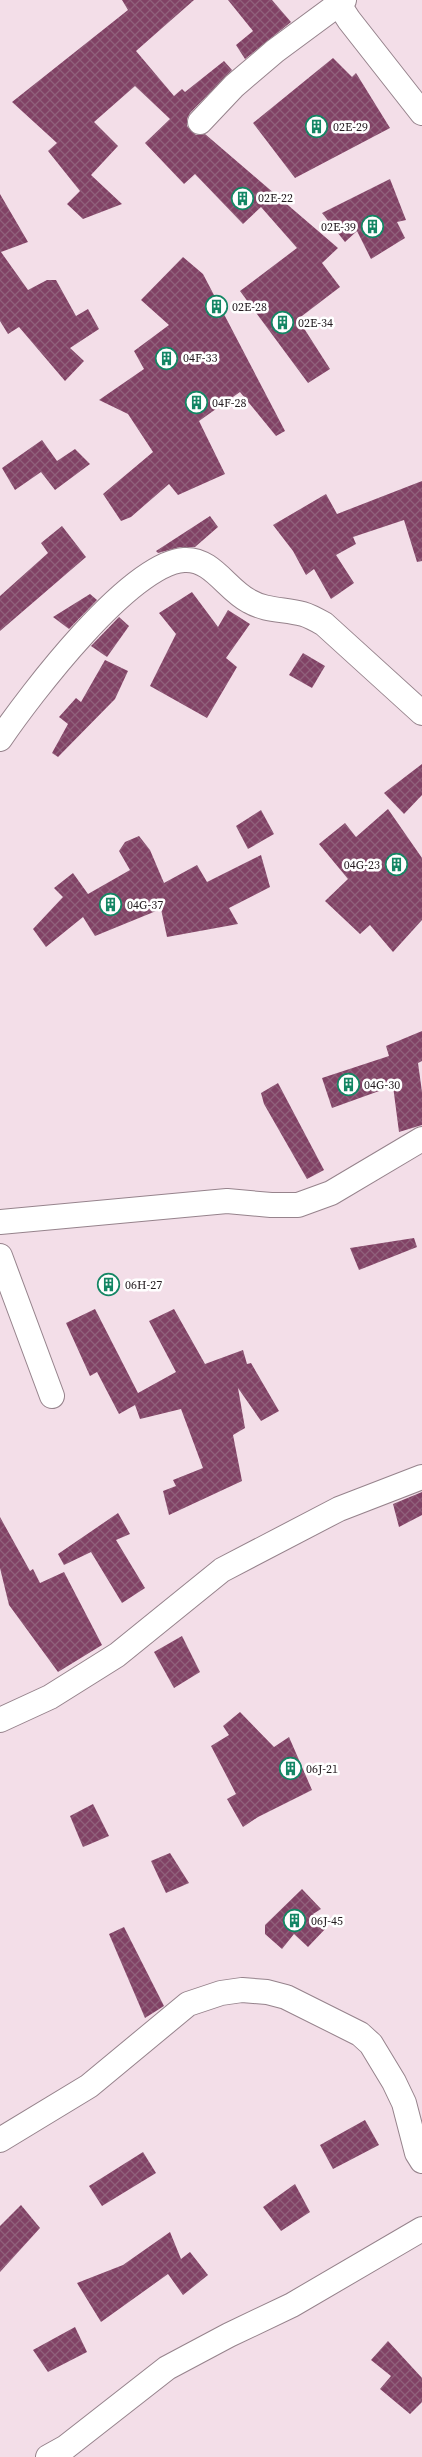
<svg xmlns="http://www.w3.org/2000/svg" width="422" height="2457" font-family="'Source Serif 4',serif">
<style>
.building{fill:url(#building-cross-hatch)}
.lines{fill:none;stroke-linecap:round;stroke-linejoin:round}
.minor-casing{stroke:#96838c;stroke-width:26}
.minor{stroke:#fff;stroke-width:24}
.labels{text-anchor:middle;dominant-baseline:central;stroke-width:5;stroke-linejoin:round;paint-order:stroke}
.poi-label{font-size:12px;fill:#221a1e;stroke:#fff;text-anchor:start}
</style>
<defs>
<pattern id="building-cross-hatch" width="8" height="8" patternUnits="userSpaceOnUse" patternTransform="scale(1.25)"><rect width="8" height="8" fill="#814265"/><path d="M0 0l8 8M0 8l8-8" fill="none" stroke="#90607b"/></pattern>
</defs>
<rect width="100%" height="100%" fill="#f3dee8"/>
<!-- building -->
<g class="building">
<polygon points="122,0 194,0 136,51 174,96 182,89 185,92 224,61 232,70 190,113 187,119 187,126 196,135 205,134 338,248 322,263 340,287 298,319 330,369 308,383 240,291 297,248 261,207 243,224 195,174 184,184 145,143 170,119 135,86 94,122 118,146 91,175 122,204 83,219 67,204 80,191 48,151 57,143 12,102 128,10"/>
<polygon points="228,0 272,0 291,22 245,59 236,45 253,31"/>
<polygon points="333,58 352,77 356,73 390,128 295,178 253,123"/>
<polygon points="390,179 406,220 397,222 405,238 371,259 357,231 345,242 322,213"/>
<polygon points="0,194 28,242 1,252 28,290 47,280 56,280 76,316 88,309 99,329 70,348 84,361 65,381 19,327 8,334 0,321"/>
<polygon points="183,257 203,274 285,431 276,436 240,392 199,421 225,474 178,495 169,484 131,517 121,521 103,494 153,452 128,414 99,400 144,369 134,351 169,325 141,300"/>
<polygon points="42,440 57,461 75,449 90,464 55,490 41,472 15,490 2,468"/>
<polygon points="422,481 422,561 417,562 404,520 353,537 356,544 336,555 354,583 331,599 314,569 306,575 293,551 273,525 326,494 337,514"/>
<polygon points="210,516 218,527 195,547 180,547 158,553 156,551"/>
<polygon points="62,526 86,557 0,631 0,596 48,553 41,543"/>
<polygon points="192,592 218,627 228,610 250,624 226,658 237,667 207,718 150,686 176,634 159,613"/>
<polygon points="90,594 97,600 69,629 53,617"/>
<polygon points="119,617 129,626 107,657 91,646"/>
<polygon points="303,653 325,666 312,688 289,675"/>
<polygon points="105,660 128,671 115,699 58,757 52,753 68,724 59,717 76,698 81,702"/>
<polygon points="422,764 422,795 404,814 384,793"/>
<polygon points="388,809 422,858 422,920 393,952 370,925 360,934 325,901 348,879 319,844 345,823 356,837"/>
<polygon points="261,810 274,834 248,849 236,826"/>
<polygon points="139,836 150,850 164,883 197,865 207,882 261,855 270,887 229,908 238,924 167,937 161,909 95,936 83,917 46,947 33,929 63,897 54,888 73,873 88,894 130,870 119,851 125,842"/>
<polygon points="422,1031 422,1061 418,1063 422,1092 422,1125 399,1132 393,1086 332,1108 322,1078 389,1056 386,1046"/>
<polygon points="278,1083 324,1170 307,1179 264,1104 261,1093"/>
<polygon points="414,1238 417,1247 359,1270 350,1248"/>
<polygon points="95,1309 138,1393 176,1372 149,1321 174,1309 205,1364 243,1350 247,1364 251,1363 279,1411 261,1421 238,1388 245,1428 233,1435 242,1481 169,1515 163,1491 176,1486 173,1480 203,1468 181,1409 140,1419 135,1405 119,1414 97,1372 90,1376 66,1323"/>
<polygon points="422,1492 422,1515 399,1527 393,1504"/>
<polygon points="118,1513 130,1534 116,1540 145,1588 122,1603 91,1552 64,1565 58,1554"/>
<polygon points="0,1517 30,1571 33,1569 40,1583 64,1572 102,1645 58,1672 9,1605 0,1568"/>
<polygon points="182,1636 200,1672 174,1688 154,1652"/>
<polygon points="240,1712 274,1747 289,1737 312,1790 258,1817 243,1827 227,1799 236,1794 211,1746 229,1735 223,1726"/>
<polygon points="93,1804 109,1836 83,1847 70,1816"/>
<polygon points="170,1853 189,1883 166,1893 151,1861"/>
<polygon points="302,1889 321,1909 313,1914 327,1927 308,1947 294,1934 282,1949 265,1934 265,1925"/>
<polygon points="124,1927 164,2006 145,2018 109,1934"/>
<polygon points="365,2120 379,2145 333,2169 320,2145"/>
<polygon points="143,2152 156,2173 102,2206 89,2186"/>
<polygon points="295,2184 310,2212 281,2231 263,2207"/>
<polygon points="21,2205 40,2228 0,2272 0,2226"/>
<polygon points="170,2232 181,2259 190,2252 208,2275 183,2295 168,2274 101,2322 77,2283 123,2265"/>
<polygon points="75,2327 87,2352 48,2372 33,2350"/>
<polygon points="388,2341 422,2378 422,2402 410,2414 380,2389 391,2376 371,2360"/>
</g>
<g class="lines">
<defs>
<g id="minor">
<polyline points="336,0 349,20 422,113"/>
<polyline points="200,122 234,86 275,51 344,0"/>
<path d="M0 739C30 695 130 563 184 560 212 558 226 589 249 601 266 611 284 609 303 614 310 616 317 620 324 624L422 713"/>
<polyline points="0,1222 227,1201 271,1205 298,1205 331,1193 422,1139"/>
<polyline points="0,1256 52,1396"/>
<polyline points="0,1720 50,1697 117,1655 222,1570 339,1509 422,1477"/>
<polyline points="0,2140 89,2086 188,2004 221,1993 242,1990 267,1992 286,1997 360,2034 371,2044 394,2082 404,2103 417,2153 422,2161"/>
<polyline points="48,2457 66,2447 167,2368 229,2335 292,2305 422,2229"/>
</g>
</defs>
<!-- minor casing -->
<use href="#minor" class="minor-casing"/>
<!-- minor -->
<use href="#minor" class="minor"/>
</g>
<!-- icons -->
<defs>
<symbol id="building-ring" viewBox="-11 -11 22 22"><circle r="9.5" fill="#fff" stroke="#148664" stroke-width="1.5"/><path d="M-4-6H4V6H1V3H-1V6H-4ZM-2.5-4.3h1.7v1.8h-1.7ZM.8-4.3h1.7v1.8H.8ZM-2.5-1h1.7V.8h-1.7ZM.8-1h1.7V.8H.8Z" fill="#148664"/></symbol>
</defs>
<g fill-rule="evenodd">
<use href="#building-ring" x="304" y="114" width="25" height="25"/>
<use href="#building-ring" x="230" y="186" width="25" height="25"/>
<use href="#building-ring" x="360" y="214" width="25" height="25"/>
<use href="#building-ring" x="204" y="294" width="25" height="25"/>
<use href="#building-ring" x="270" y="310" width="25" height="25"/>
<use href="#building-ring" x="154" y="346" width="25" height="25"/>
<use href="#building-ring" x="184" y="390" width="25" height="25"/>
<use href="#building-ring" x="384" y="852" width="25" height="25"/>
<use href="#building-ring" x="98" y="892" width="25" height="25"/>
<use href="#building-ring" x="336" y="1072" width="25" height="25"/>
<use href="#building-ring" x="96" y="1272" width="25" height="25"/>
<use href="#building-ring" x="278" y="1756" width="25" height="25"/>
<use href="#building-ring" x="282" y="1908" width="25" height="25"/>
</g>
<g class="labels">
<!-- poi labels -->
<g class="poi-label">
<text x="333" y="127">02E-29</text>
<text x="258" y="198">02E-22</text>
<text x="356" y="227" text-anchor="end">02E-39</text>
<text x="232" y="307">02E-28</text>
<text x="298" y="323">02E-34</text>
<text x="183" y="358">04F-33</text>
<text x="212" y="403">04F-28</text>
<text x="380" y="865" text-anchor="end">04G-23</text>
<text x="127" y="905">04G-37</text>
<text x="364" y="1085">04G-30</text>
<text x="125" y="1285">06H-27</text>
<text x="306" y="1769">06J-21</text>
<text x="311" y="1921">06J-45</text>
</g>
</g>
</svg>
